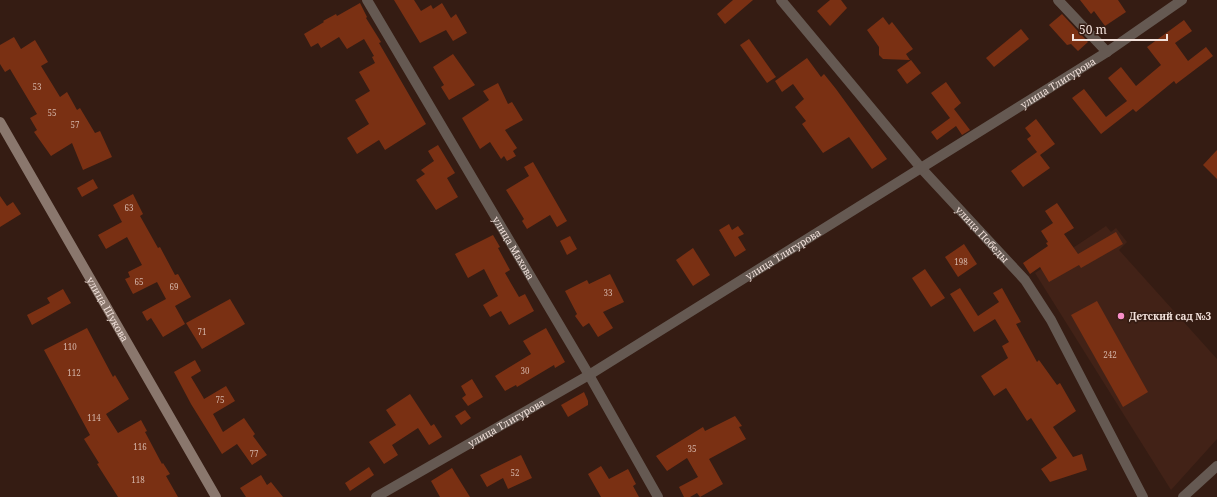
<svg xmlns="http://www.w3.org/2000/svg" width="1217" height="497" font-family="'Noto Serif',serif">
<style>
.built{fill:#422217}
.building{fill:#7a3013}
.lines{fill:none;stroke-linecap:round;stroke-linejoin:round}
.street{stroke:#655952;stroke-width:10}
.secondary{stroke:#8a776d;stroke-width:10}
.poi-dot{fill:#fa8fc8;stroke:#351c13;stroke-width:1.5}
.labels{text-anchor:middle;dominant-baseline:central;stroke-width:3.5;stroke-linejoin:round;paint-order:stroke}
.number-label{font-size:8px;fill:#d4b5a9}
.street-label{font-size:10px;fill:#f2e1db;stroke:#351c13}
.poi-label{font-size:10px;font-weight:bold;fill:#f2e1db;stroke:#351c13;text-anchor:start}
</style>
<rect width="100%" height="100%" fill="#351c13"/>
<!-- built -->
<polygon class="built" points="1106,226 1111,232 1116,228 1127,242 1119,250 1217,359 1217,439 1171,490 1035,273"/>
<!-- building -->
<g class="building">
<polygon points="394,0 414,0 421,11 431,5 433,9 442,3 451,18 456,14 467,33 453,41 446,30 420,43"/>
<polygon points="733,0 753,0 725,24 717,14"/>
<polygon points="830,0 841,0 847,8 830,26 817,11"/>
<polygon points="1080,0 1118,0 1126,12 1105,26 1094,11 1091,14"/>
<polygon points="360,3 367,17 366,18 381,42 379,43 426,124 385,150 379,140 357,154 347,138 369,124 355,100 370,91 359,72 375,63 372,57 374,56 364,39 347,49 339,37 321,48 318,43 311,47 304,34 324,22 323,21 336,14 337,16"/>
<polygon points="1062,14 1088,42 1078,51 1071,44 1067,45 1049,25"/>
<polygon points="883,17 889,25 892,22 913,49 906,54 910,60 883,59 879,55 879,47 867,30"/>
<polygon points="1184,20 1192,31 1175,43 1188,61 1206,47 1213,56 1176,84 1174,81 1136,112 1133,109 1101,134 1072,98 1084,89 1106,117 1127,101 1108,78 1121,67 1136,86 1161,65 1147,47"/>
<polygon points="1021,29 1029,39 994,67 986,58"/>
<polygon points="14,37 21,49 35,40 48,62 41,66 60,97 67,92 77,110 80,108 95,133 100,131 112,157 83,170 72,143 51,156 34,132 37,130 30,118 37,114 10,69 5,72 0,64 0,45"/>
<polygon points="749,39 776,77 767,83 740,45"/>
<polygon points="453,54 475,85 449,100 441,87 444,85 433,67"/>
<polygon points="807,58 821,77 824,74 836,89 887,159 872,169 849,137 823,153 802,124 806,121 795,107 804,99 793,84 782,92 775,81"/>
<polygon points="911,60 921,73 907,84 897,70"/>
<polygon points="946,82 961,103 954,109 970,130 962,135 956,126 937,140 931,132 950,118 931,93"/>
<polygon points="498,83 508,104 512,102 523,120 505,130 517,148 513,151 516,156 507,161 504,156 501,159 490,142 480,149 462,118 489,100 483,91"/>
<polygon points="1036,119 1055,144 1040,155 1050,168 1023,187 1011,171 1037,152 1027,139 1031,136 1025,128"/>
<polygon points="438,145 455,173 447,178 458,197 436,210 416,180 425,174 421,170 434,161 428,151"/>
<polygon points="1217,150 1217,179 1203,165"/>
<polygon points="533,162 567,221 557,227 550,215 527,229 522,221 524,219 506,190 529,176 524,167"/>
<polygon points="93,179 98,188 82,197 77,188"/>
<polygon points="133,194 143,214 140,216 158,248 160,247 175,275 178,274 191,297 175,306 185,324 163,337 151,318 147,321 142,312 166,299 157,282 133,294 125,279 130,277 128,272 142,265 127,237 106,249 98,235 122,222 113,205"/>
<polygon points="0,196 7,206 13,202 21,214 0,227"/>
<polygon points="1057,203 1074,228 1064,234 1078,254 1116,232 1123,244 1081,268 1079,265 1049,282 1040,267 1030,274 1023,263 1048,246 1046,243 1048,242 1041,231 1053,223 1045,211"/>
<polygon points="729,224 732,230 738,226 744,234 738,237 746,250 735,257 719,230"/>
<polygon points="493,235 500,247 498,248 510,270 505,273 519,297 525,294 534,311 509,325 501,311 490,317 483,305 498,296 484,269 468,278 455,254"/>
<polygon points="570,236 577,249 567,255 560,241"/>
<polygon points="964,244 977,264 958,277 945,257"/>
<polygon points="693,248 710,275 693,286 676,260"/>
<polygon points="925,269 945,298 931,307 912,278"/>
<polygon points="610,274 624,302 603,312 613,328 598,337 589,323 583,327 575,316 577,314 565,291 587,280 589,284"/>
<polygon points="960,288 978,316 999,302 993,293 1002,288 1021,322 1016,324 1037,362 1039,360 1057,385 1060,383 1076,411 1053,427 1073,457 1082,454 1087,470 1050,482 1041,469 1057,458 1031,418 1027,421 1006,388 994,396 981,376 1008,358 1002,346 1009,342 995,319 974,332 950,294"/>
<polygon points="63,289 71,303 32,325 27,315 50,303 47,298"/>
<polygon points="230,299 245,324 202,349 186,323"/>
<polygon points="1097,301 1148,392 1123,407 1071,315"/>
<polygon points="87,328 113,377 115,375 129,399 106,414 118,433 141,420 147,431 145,432 162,464 163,463 170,474 166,476 178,497 118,497 97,464 99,463 84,439 90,435 44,350"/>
<polygon points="546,328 565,362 555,368 554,365 517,387 516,385 505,391 495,376 531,354 523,341"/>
<polygon points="195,360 201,371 191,377 203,397 204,399 226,386 235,401 213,414 223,432 244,418 255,434 253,436 267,455 252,465 237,444 222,454 191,404 174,372"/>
<polygon points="472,379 483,397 468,406 462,398 466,395 461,386"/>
<polygon points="584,392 588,401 588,405 568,417 561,405"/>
<polygon points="410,394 431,426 434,424 442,437 429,445 418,428 392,445 398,455 384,464 369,442 396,425 386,410"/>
<polygon points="465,410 471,418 461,425 455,416"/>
<polygon points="735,416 742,426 739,427 746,439 709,459 723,484 700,497 697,493 690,497 684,497 679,487 698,477 687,458 667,471 656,456 703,427 705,431"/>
<polygon points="521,455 532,478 508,489 503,478 487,487 480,475"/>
<polygon points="601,466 609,479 628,469 636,484 633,486 639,497 601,497 588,474"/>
<polygon points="369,467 374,475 350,491 345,483"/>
<polygon points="452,468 455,473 470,497 440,497 431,481"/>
<polygon points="261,475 267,485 271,482 283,497 246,497 240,488"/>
</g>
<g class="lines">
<!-- street -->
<g class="street">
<path id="s1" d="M367 0 589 375 658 497"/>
<path id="s2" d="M781 0 921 168 1025 280 1051 320 1143 497"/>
<polyline points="1058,0 1107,52"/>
<path id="s3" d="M376 497 589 375 1107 52 1182 0"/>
<polyline points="1183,497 1217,466"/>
</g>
<!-- secondary -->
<path class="secondary" id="s4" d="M0 122 216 497"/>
</g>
<!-- markers -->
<circle class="poi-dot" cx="1121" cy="316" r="4"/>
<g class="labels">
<!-- number labels -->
<g class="number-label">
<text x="37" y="86">53</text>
<text x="52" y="112">55</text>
<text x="75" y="124">57</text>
<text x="129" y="207">63</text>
<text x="961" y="261">198</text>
<text x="139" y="281">65</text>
<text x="174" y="286">69</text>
<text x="608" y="292">33</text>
<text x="202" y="331">71</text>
<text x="70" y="346">110</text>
<text x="1110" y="354">242</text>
<text x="525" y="370">30</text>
<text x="74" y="372">112</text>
<text x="220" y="399">75</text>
<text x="94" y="417">114</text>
<text x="140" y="446">116</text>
<text x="692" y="448">35</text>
<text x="254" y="453">77</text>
<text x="515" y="472">52</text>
<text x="138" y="479">118</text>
</g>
<!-- street labels -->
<g class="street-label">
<text stroke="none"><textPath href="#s3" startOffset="798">улица Тлигурова</textPath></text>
<text stroke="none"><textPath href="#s2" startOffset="309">улица Победы</textPath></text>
<text stroke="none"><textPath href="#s1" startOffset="288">улица Махова</textPath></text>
<text stroke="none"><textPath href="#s3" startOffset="474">улица Тлигурова</textPath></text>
<text stroke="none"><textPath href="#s4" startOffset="216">улица Шукова</textPath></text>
<text stroke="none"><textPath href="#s3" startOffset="150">улица Тлигурова</textPath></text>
</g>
<!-- poi labels -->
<g class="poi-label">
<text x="1129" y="316">Детский сад №3</text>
</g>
</g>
<!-- scale -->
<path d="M1073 34v6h94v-6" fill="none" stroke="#f2e1db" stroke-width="2"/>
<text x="1079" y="34" font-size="12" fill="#f2e1db" stroke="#351c13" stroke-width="3" paint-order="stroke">50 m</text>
</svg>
